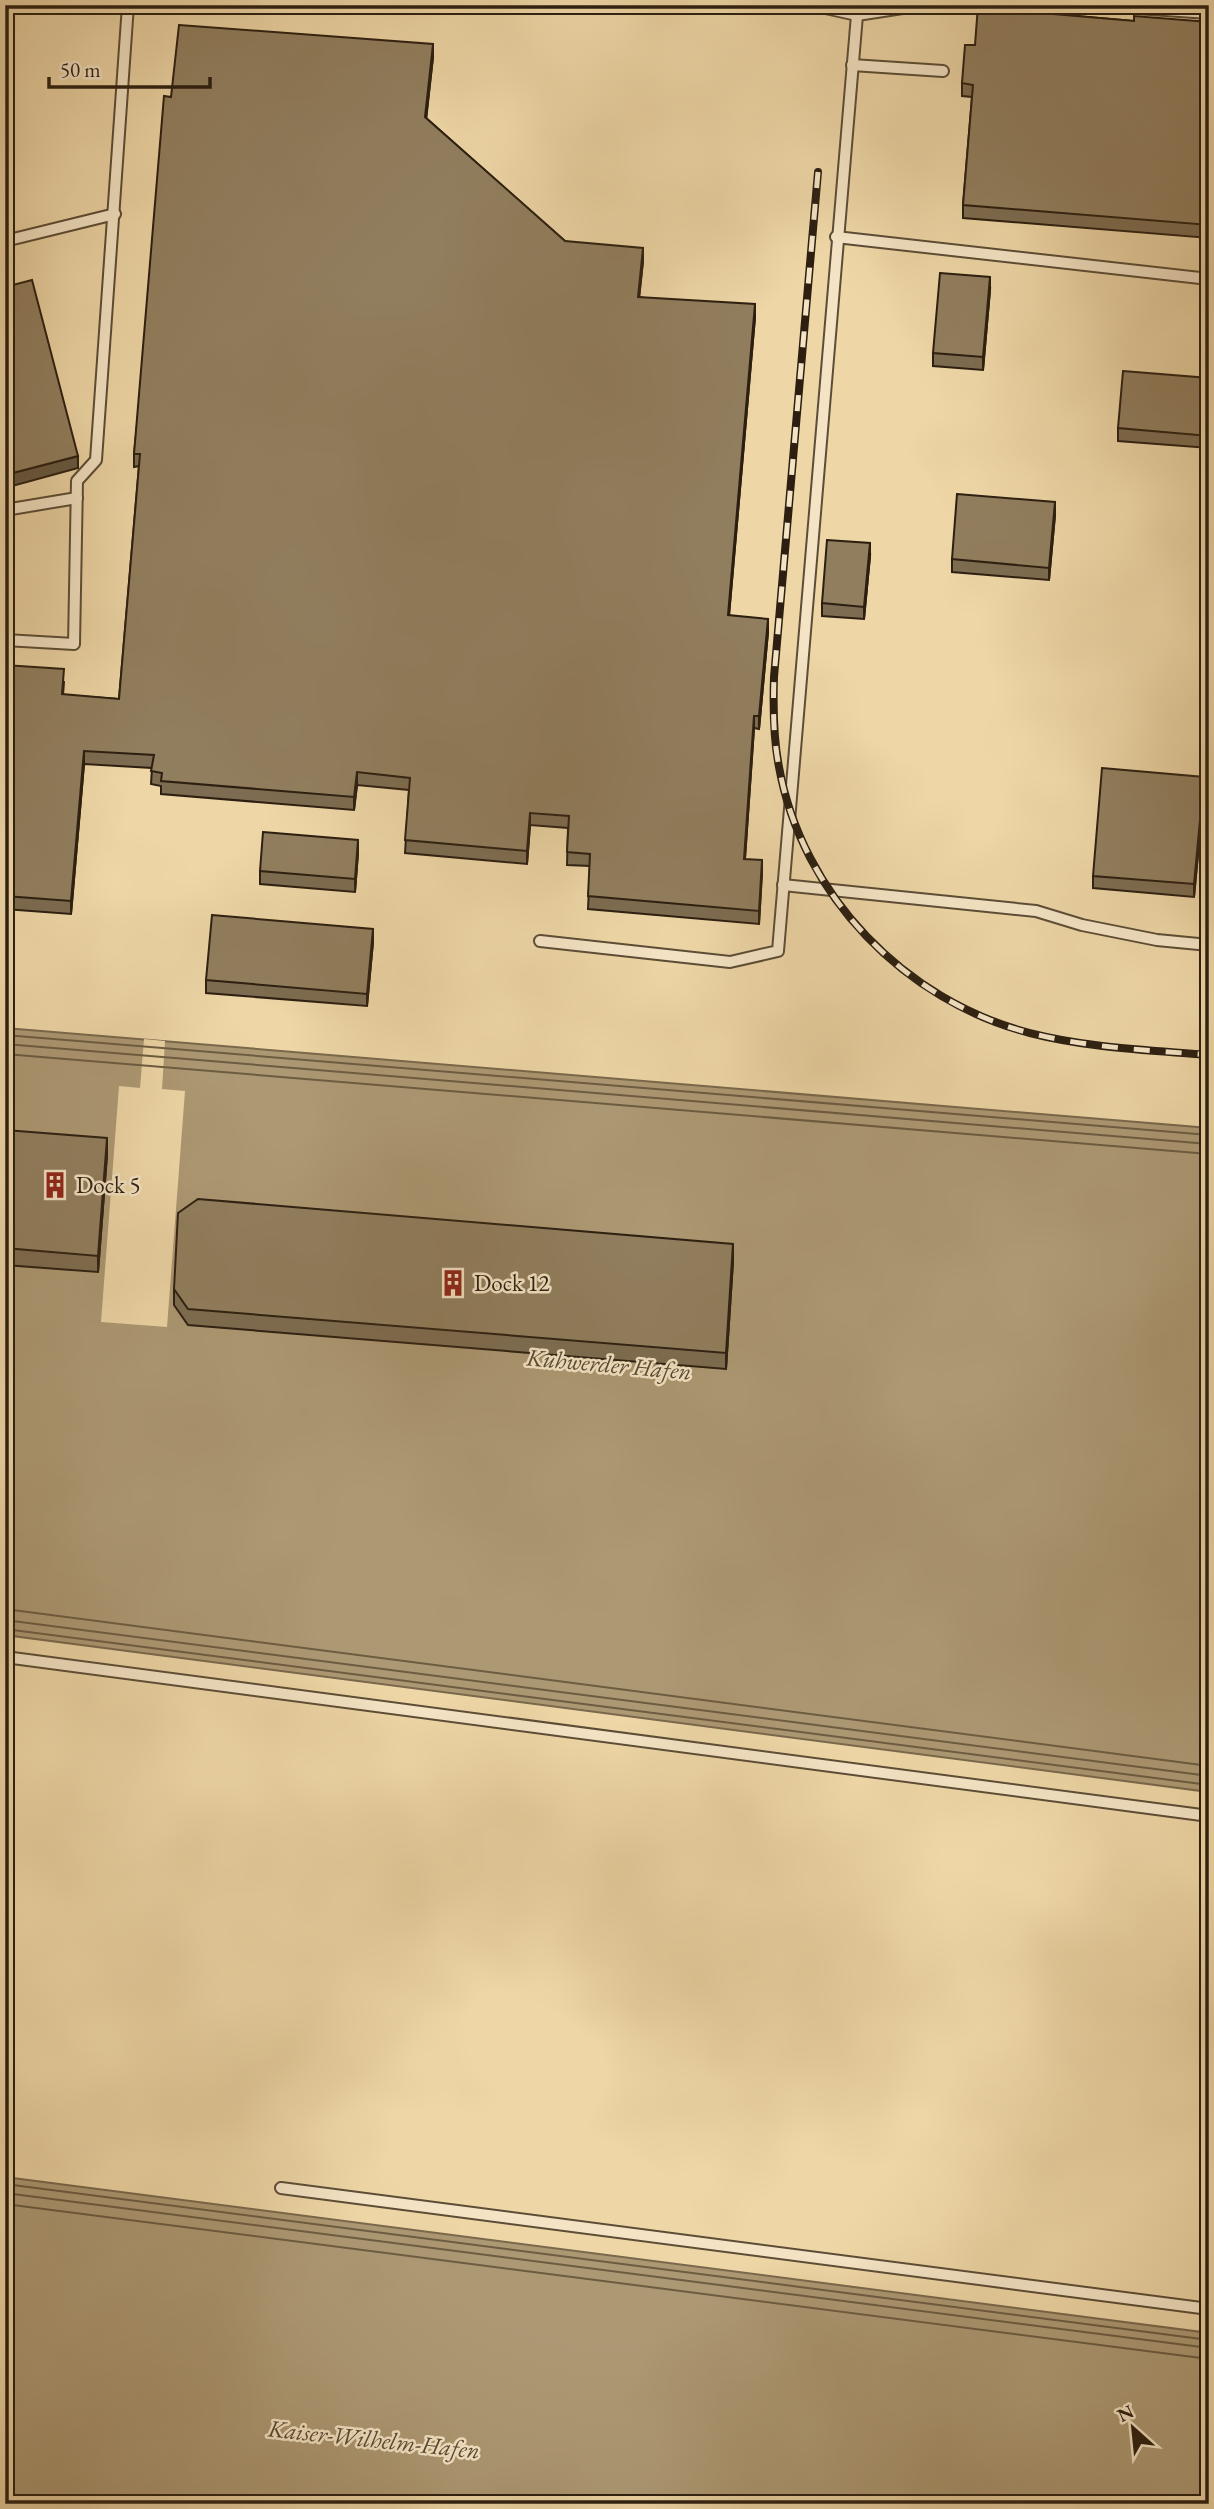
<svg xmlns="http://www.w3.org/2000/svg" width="1214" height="2509" font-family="'EB Garamond',serif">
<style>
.water{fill:#ac9873;stroke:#79684c;stroke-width:2}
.pier{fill:#eed6a6}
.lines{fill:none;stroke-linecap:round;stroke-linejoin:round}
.shore{stroke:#6c5c42;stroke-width:2}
.lane-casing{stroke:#5c4d36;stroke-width:14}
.lane{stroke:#f4e4c5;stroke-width:10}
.rail-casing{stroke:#2c1f11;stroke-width:8}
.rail{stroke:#f4e4c5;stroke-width:5;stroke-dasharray:16;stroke-linecap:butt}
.wall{fill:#7d6c51;stroke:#2c1f11;stroke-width:2}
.shaded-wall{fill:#665842;stroke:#2c1f11;stroke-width:2}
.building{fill:#917e5e;stroke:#2c1f11;stroke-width:2}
.labels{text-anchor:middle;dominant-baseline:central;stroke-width:5;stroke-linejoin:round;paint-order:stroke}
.poi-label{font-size:23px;fill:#2c1f11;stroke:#f4e4c5;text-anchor:start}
.water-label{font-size:24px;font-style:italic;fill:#594933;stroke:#f4e4c5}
</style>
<rect width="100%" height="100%" fill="#eed6a6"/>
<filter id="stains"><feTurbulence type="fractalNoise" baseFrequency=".00286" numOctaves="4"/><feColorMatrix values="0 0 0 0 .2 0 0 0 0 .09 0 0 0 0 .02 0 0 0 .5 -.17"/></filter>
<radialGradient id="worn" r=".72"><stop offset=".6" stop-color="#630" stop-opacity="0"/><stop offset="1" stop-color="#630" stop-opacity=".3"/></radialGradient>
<!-- water -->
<g class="water">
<polygon points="5,1028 1209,1128 1209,1792 5,1635"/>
<polygon points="5,2177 1209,2333 1209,2504 5,2504"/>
</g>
<!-- pier -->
<polygon class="pier" points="144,1039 165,1041 162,1089 185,1091 167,1327 101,1322 119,1086 140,1088"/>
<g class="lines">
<!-- shore -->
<g class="shore">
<polyline points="5,1035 1209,1135"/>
<polyline points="5,1044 1209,1144"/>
<polyline points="5,1054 1209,1154"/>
<polyline points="5,1609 1209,1766"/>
<polyline points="5,1620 1209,1776"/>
<polyline points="5,1629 1209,1785"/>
<polyline points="5,2184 1209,2340"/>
<polyline points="5,2193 1209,2348"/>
<polyline points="5,2204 1209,2359"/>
</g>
<defs>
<g id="lane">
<polyline points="812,5 857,15 922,5"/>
<polyline points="1092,5 1209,13"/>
<polyline points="852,65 943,71"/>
<polyline points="836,237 1209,279"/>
<polyline points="5,241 115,214"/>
<polyline points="5,510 77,498"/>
<polyline points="5,640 74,644 77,481 96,460 128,5"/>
<polyline points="783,885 1036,911 1082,925 1157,940 1209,945"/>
<polyline points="540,941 730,962 778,951 857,15"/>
<polyline points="5,1657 1209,1816"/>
<polyline points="281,2188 1209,2309"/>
</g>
</defs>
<!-- lane casing -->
<use href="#lane" class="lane-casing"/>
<!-- lane -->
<use href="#lane" class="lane"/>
<defs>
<path id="rail" d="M818 172 774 677C773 707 773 737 779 767 802 895 905 1001 1030 1033 1089 1048 1149 1050 1209 1055"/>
</defs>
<!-- rail casing -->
<use href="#rail" class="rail-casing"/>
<!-- rail -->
<use href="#rail" class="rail"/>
</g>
<!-- wall -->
<g class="wall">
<polygon points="1042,13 1134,21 1209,22 1209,238 963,218 963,205 972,97 962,96 962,83 975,45"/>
<polygon points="433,57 426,118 565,241 643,261 639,297 755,317 729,615 768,632 759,729 754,728 745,859 762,872 759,924 588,909 590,866 567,865 568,828 530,825 527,864 405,853 409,790 357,785 354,810 161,794 161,786 151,784 152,768 84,764 71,914 5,909 5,665 64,682 63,695 119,699 139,466 134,467 134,454 171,97"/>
<polygon points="990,290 983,370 933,366 933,353"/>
<polygon points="1209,378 1209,448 1118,441 1118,428"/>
<polygon points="1055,515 1049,580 952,572 952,559"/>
<polygon points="870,556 864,619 822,616 822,603"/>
<polygon points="1204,790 1194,897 1093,888 1093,876"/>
<polygon points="358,853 355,892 260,884 260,871"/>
<polygon points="373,942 367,1006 206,993 206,980"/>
<polygon points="5,1130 107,1155 98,1272 5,1265"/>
<polygon points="733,1261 726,1369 188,1325 174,1305 174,1289"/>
</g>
<!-- shaded-wall -->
<g class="shaded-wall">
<polygon points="433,44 433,57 425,130 425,117"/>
<polygon points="643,248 643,261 638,309 638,297"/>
<polygon points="990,277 990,290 983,370 983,357"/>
<polygon points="755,304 755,317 728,627 728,615"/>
<polygon points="78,456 78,468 5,488 5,475"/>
<polygon points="1055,502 1055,515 1049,580 1049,568"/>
<polygon points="870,543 870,556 864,619 864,607"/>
<polygon points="768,619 768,632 759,729 759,716"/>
<polygon points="754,716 754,728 744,872 744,859"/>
<polygon points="84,751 84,764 71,914 71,901"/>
<polygon points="357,772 357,785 354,810 354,797"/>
<polygon points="1204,777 1204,790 1194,897 1194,884"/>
<polygon points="530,813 530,825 527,864 527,851"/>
<polygon points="358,840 358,853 355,892 355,879"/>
<polygon points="762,860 762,872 759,924 759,911"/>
<polygon points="373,929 373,942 367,1006 367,994"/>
<polygon points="107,1138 107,1155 98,1272 98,1256"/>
<polygon points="733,1244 733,1261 726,1369 726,1353"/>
</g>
<!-- building -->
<g class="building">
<polygon points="978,5 1012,5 1042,8 1042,13 1134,21 1134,16 1209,22 1209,225 963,205 973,85 962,83 965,45 975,45"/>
<polygon points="179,25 433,44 425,117 565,241 643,248 638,297 755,304 728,615 768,619 759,716 754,716 744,859 762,860 759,911 588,896 590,854 567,852 569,816 530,813 527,851 405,840 410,778 357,772 354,797 161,781 162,773 151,771 154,755 84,751 71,901 5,896 5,665 64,669 62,694 119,699 140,454 134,454 164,96 171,97"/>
<polygon points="940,273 990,277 983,357 933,353"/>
<polygon points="32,280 78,456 5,475 5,287"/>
<polygon points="1123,371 1209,378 1209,436 1118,428"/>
<polygon points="957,494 1055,502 1049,568 952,559"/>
<polygon points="827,540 870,543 864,607 822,603"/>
<polygon points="1102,768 1204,777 1194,884 1093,876"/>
<polygon points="263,832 358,840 355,879 260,871"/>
<polygon points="212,915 373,929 367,994 206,980"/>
<polygon points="5,1130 107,1138 98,1256 5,1248"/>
<polygon points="198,1199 733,1244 726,1353 188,1309 174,1289 178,1213"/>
</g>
<!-- icons -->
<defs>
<symbol id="building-bare" viewBox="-9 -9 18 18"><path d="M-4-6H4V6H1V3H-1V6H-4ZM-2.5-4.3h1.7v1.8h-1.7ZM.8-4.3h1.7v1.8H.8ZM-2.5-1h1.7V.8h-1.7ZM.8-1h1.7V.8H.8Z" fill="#8f2418" stroke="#f4e4c5" stroke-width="2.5" paint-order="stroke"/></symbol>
</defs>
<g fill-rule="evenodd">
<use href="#building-bare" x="36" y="1166" width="38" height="38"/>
<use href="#building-bare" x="434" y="1264" width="38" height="38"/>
</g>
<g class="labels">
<!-- poi labels -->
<g class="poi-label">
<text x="76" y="1185">Dock 5</text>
<text x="474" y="1283">Dock 12</text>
</g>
<!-- water labels -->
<g class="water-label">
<text transform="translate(609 1364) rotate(5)">Kuhwerder Hafen</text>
<text transform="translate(374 2439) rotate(6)">Kaiser-Wilhelm-Hafen</text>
</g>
</g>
<!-- margin -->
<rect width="1214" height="2509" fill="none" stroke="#eed6a6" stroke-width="28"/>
<rect x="7" y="7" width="1200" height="2495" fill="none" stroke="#2c1f11" stroke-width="3.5"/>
<rect x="14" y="14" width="1186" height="2481" fill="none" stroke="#2c1f11" stroke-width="2"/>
<!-- north arrow -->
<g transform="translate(1133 2428) rotate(333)" stroke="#f4e4c5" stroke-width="5" paint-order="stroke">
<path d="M0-5L12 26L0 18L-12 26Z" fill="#2c1f11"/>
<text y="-10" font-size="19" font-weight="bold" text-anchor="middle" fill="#2c1f11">N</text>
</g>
<!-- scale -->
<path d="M49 77v10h161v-10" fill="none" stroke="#2c1f11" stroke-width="3.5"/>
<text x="60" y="77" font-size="21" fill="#2c1f11" stroke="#f4e4c5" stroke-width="5" paint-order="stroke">50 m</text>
<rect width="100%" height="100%" filter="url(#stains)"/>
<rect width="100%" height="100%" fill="url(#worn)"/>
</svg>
